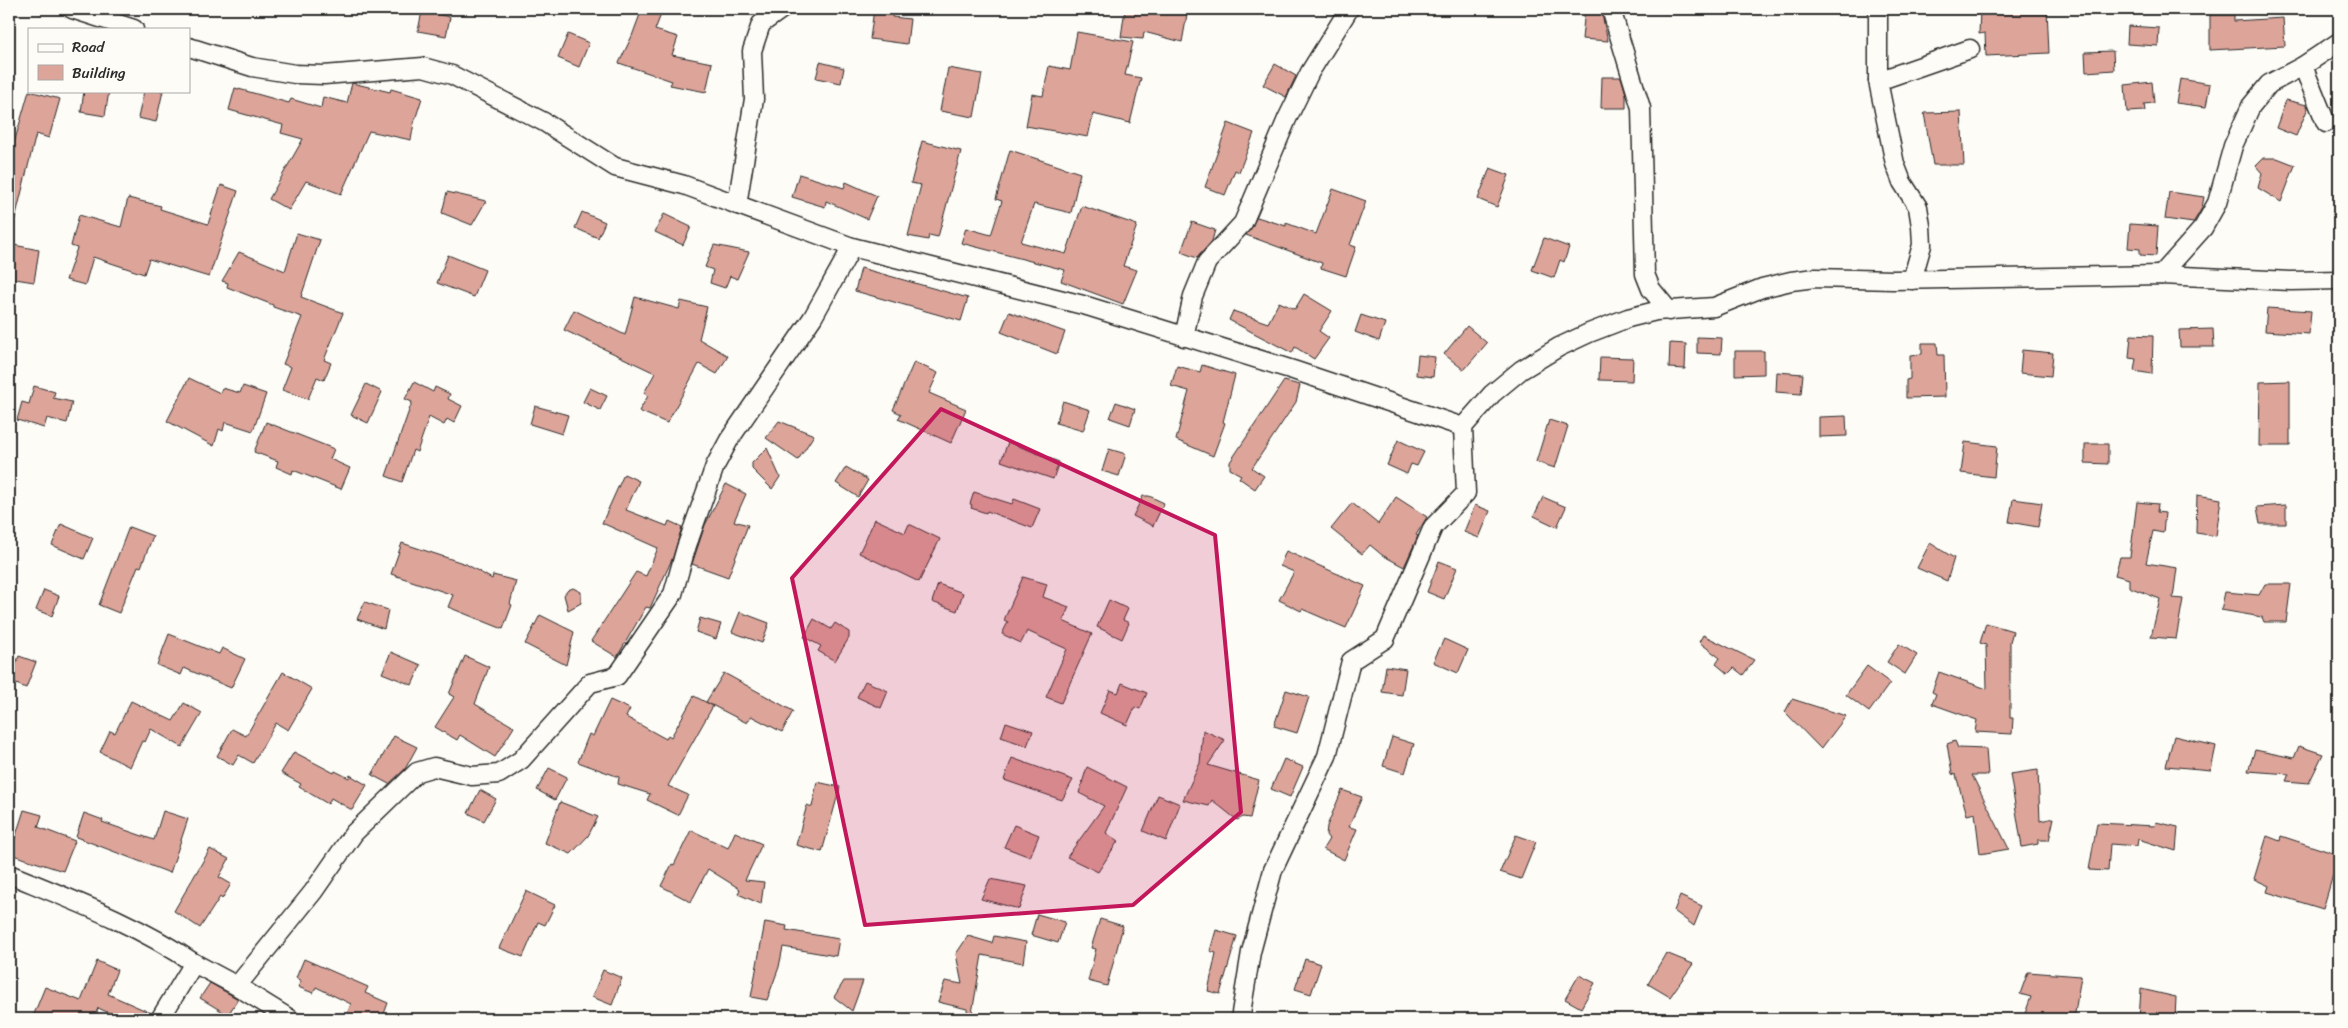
<svg xmlns="http://www.w3.org/2000/svg" width="2348" height="1028" font-family="Sriracha,sans-serif">
<style>
.building{fill:#dda499;stroke:#2b2b2b}
.lines{fill:none;stroke-linecap:round;stroke-linejoin:round}
.minor-casing{stroke:#2b2b2b;stroke-width:21}
.minor{stroke:#fdfcf7;stroke-width:18}
.marked{fill:#c2185b;fill-opacity:0.2;stroke:#c2185b;stroke-width:4;stroke-linejoin:round}
</style>
<rect width="100%" height="100%" fill="#fdfcf7"/>
<filter id="ink" filterUnits="userSpaceOnUse"><feTurbulence type="fractalNoise" baseFrequency=".02" numOctaves="2"/><feDisplacementMap in="SourceGraphic" scale="10" xChannelSelector="R" yChannelSelector="G"/><feConvolveMatrix kernelMatrix="1 2 1 2 8 2 1 2 1" color-interpolation-filters="sRGB"/></filter>
<g filter="url(#ink)">
<!-- building -->
<g class="building">
<polygon points="642,9 663,9 655,30 678,37 672,55 712,63 706,92 670,85 672,81 619,63 632,36"/>
<polygon points="874,9 893,9 892,17 910,19 907,44 870,39"/>
<polygon points="1125,9 1188,9 1182,42 1144,32 1143,39 1121,37"/>
<polygon points="1585,9 1601,10 1608,41 1582,39"/>
<polygon points="1980,9 2047,9 2049,53 1986,56 1985,33 1979,34"/>
<polygon points="422,11 450,17 446,36 418,31"/>
<polygon points="2210,15 2234,15 2234,21 2283,18 2285,46 2210,50"/>
<polygon points="2128,26 2159,28 2158,46 2127,44"/>
<polygon points="1077,32 1133,42 1125,75 1141,78 1130,123 1093,114 1088,137 1026,126 1032,94 1043,96 1049,66 1070,70"/>
<polygon points="568,34 589,43 579,67 558,58"/>
<polygon points="2113,51 2114,70 2086,72 2085,52"/>
<polygon points="820,62 844,68 841,83 816,78"/>
<polygon points="1275,64 1296,76 1286,97 1263,85"/>
<polygon points="948,68 982,74 974,117 940,111"/>
<polygon points="1602,77 1621,77 1626,94 1626,108 1601,108"/>
<polygon points="2180,79 2210,84 2206,107 2176,103"/>
<polygon points="2152,82 2154,103 2144,104 2145,111 2127,112 2125,85"/>
<polygon points="352,83 390,92 391,89 422,98 414,123 411,140 369,131 341,194 306,181 289,210 269,199 303,139 281,133 283,125 229,110 235,88 289,103 291,99 321,108 323,97 347,103"/>
<polygon points="29,91 60,99 49,138 36,134 15,219 9,218 9,142 14,143"/>
<polygon points="84,91 109,91 105,116 81,112"/>
<polygon points="144,91 163,91 156,122 138,118"/>
<polygon points="2286,100 2307,105 2308,108 2296,136 2276,128"/>
<polygon points="1961,112 1964,165 1933,165 1924,113"/>
<polygon points="1228,123 1254,133 1239,172 1235,170 1225,195 1205,187"/>
<polygon points="922,141 961,151 938,237 929,235 928,240 908,236 921,185 911,183"/>
<polygon points="1010,150 1080,173 1071,213 1034,204 1021,242 1066,254 1082,206 1137,225 1123,266 1137,270 1123,304 1061,281 1065,270 961,243 966,228 991,235 1002,201 996,199"/>
<polygon points="2264,158 2277,158 2295,165 2281,202 2258,188 2262,173 2256,166"/>
<polygon points="1490,168 1509,175 1497,207 1478,199"/>
<polygon points="799,174 844,188 846,182 877,196 867,219 826,201 825,207 792,197"/>
<polygon points="221,185 238,191 209,277 149,259 144,274 93,257 85,285 66,280 77,248 71,246 79,215 121,227 128,198 161,206 160,209 208,224"/>
<polygon points="1333,189 1366,201 1350,245 1356,247 1346,276 1321,268 1322,263 1246,235 1257,217 1286,226 1286,223 1316,234"/>
<polygon points="447,192 486,201 472,225 442,213"/>
<polygon points="2169,192 2204,197 2202,208 2193,223 2165,219"/>
<polygon points="582,212 605,222 598,238 575,228"/>
<polygon points="664,214 691,227 683,245 655,232"/>
<polygon points="1192,222 1215,230 1212,241 1197,258 1181,252"/>
<polygon points="2130,224 2158,226 2156,256 2140,255 2140,249 2128,248"/>
<polygon points="297,233 320,240 301,297 343,313 324,360 331,363 324,380 317,377 308,399 282,390 291,367 283,364 302,317 273,307 273,305 227,287 228,283 222,281 239,252 285,271"/>
<polygon points="1544,238 1569,247 1564,262 1560,260 1554,278 1532,270"/>
<polygon points="9,244 39,250 34,282 9,278"/>
<polygon points="714,245 749,252 737,279 730,276 725,288 710,283 713,270 705,267"/>
<polygon points="448,255 485,270 474,297 437,283"/>
<polygon points="861,268 968,298 961,321 855,291"/>
<polygon points="1304,294 1332,311 1319,331 1329,338 1314,359 1295,347 1292,353 1229,320 1233,311 1268,323 1279,302 1295,309"/>
<polygon points="635,297 679,309 681,301 707,307 699,339 728,356 717,374 699,364 667,423 639,411 648,396 644,393 655,373 564,330 574,310 625,335"/>
<polygon points="2267,308 2311,311 2309,334 2265,331"/>
<polygon points="1009,312 1065,332 1057,354 1001,332"/>
<polygon points="1361,315 1385,323 1379,341 1355,332"/>
<polygon points="1467,326 1487,343 1464,370 1444,354"/>
<polygon points="2213,329 2214,347 2180,347 2179,330"/>
<polygon points="2131,335 2153,336 2152,374 2134,371 2136,359 2129,358"/>
<polygon points="1697,337 1722,338 1721,354 1697,353"/>
<polygon points="1670,343 1686,344 1685,369 1669,368"/>
<polygon points="1922,343 1937,343 1938,355 1944,355 1945,397 1906,398 1906,380 1910,379 1910,355 1922,354"/>
<polygon points="2022,350 2053,353 2051,376 2020,373"/>
<polygon points="1735,351 1764,351 1764,374 1735,375"/>
<polygon points="1418,355 1435,357 1433,377 1416,375"/>
<polygon points="1600,357 1633,358 1632,381 1599,380"/>
<polygon points="914,362 938,373 929,393 966,409 951,443 898,419 901,414 893,410"/>
<polygon points="1202,365 1235,375 1223,422 1225,423 1213,456 1176,440 1189,391 1171,386 1177,366 1200,372"/>
<polygon points="1777,372 1803,374 1801,394 1776,392"/>
<polygon points="189,378 220,393 222,388 240,393 243,386 266,394 253,431 225,422 223,431 219,429 214,446 167,421"/>
<polygon points="1284,381 1300,385 1296,402 1252,468 1264,476 1255,489 1239,478 1241,475 1230,469 1230,462"/>
<polygon points="2290,381 2290,446 2259,446 2260,382"/>
<polygon points="414,382 433,392 435,387 450,394 448,399 462,406 454,423 447,419 444,425 429,417 417,452 413,450 402,482 386,476 412,402 405,399"/>
<polygon points="366,384 382,392 368,423 351,415"/>
<polygon points="34,386 55,392 53,398 72,402 67,423 47,418 44,428 17,420 22,402 29,404"/>
<polygon points="590,388 607,396 600,410 583,402"/>
<polygon points="1063,401 1090,410 1083,431 1056,423"/>
<polygon points="1116,402 1135,409 1130,425 1110,418"/>
<polygon points="535,406 568,415 562,434 530,424"/>
<polygon points="1846,416 1847,436 1819,437 1819,417"/>
<polygon points="1549,420 1568,426 1555,468 1536,462"/>
<polygon points="779,421 814,435 798,460 766,438"/>
<polygon points="266,422 334,449 330,459 350,468 341,489 293,470 292,474 276,467 278,461 254,452"/>
<polygon points="1398,440 1424,452 1417,466 1411,464 1407,474 1387,465"/>
<polygon points="1008,442 1059,462 1053,479 1001,461"/>
<polygon points="1965,442 1997,446 1994,477 1961,473"/>
<polygon points="2085,444 2108,444 2108,464 2085,463"/>
<polygon points="767,448 780,477 772,489 752,469 752,463"/>
<polygon points="1109,449 1126,454 1119,476 1102,471"/>
<polygon points="846,467 868,480 858,497 836,483"/>
<polygon points="624,474 639,481 626,510 667,526 669,521 682,527 673,557 650,608 646,607 617,657 591,641 636,572 646,576 658,548 602,523"/>
<polygon points="726,484 746,494 734,521 748,525 728,577 692,564 705,525"/>
<polygon points="974,492 1012,504 1014,499 1040,509 1032,528 987,511 986,513 971,508 972,505 970,504"/>
<polygon points="2197,495 2221,499 2216,536 2196,533"/>
<polygon points="1143,496 1149,496 1164,503 1153,526 1133,516"/>
<polygon points="1396,497 1427,517 1416,535 1418,536 1404,567 1382,555 1370,545 1362,554 1331,529 1352,503 1378,524"/>
<polygon points="1543,497 1566,507 1557,527 1534,516"/>
<polygon points="2013,499 2042,503 2038,527 2009,522"/>
<polygon points="2137,502 2158,504 2157,512 2165,513 2163,533 2153,531 2146,563 2177,568 2173,598 2183,599 2176,639 2151,637 2160,599 2129,587 2129,579 2115,575 2120,557 2130,557"/>
<polygon points="1475,505 1490,511 1479,538 1464,532"/>
<polygon points="2286,505 2286,524 2260,524 2257,507"/>
<polygon points="875,519 905,533 909,524 940,539 919,582 859,553"/>
<polygon points="61,524 93,538 84,559 52,545"/>
<polygon points="129,527 153,536 141,567 138,566 119,613 99,605"/>
<polygon points="402,543 466,564 492,579 493,575 516,581 510,604 512,605 503,629 448,607 453,595 391,574"/>
<polygon points="1930,543 1954,558 1947,581 1917,568"/>
<polygon points="1286,551 1365,586 1346,628 1302,609 1301,611 1279,600 1294,572 1280,566"/>
<polygon points="1439,561 1457,568 1444,599 1427,592"/>
<polygon points="1023,577 1047,584 1043,597 1069,607 1063,621 1092,634 1061,703 1046,697 1067,649 1027,631 1021,643 1002,634 1008,622 1004,620"/>
<polygon points="938,584 963,593 957,611 932,602"/>
<polygon points="2265,584 2291,584 2286,622 2264,622 2262,617 2221,610 2225,592 2259,595"/>
<polygon points="573,588 581,592 581,603 568,610 564,595 568,590"/>
<polygon points="44,590 59,596 52,616 36,610"/>
<polygon points="1109,600 1128,609 1123,620 1129,623 1122,639 1097,627"/>
<polygon points="365,602 388,610 384,629 357,619"/>
<polygon points="740,612 769,623 762,643 732,632"/>
<polygon points="540,615 574,632 566,665 525,644"/>
<polygon points="700,618 721,624 716,639 696,632"/>
<polygon points="814,619 831,629 835,623 849,632 849,638 835,661 818,651 821,646 804,637"/>
<polygon points="1986,623 2013,631 2010,642 2010,718 2013,718 2012,734 1975,732 1977,720 1932,704 1936,694 1932,692 1939,672 1987,689 1986,645 1980,643"/>
<polygon points="169,634 219,654 222,648 245,659 231,688 184,668 181,675 157,665"/>
<polygon points="1703,635 1754,660 1743,675 1734,668 1728,674 1716,664 1720,658 1699,642"/>
<polygon points="1444,639 1468,650 1458,673 1433,662"/>
<polygon points="1899,644 1917,655 1905,674 1887,662"/>
<polygon points="391,652 421,665 412,685 382,673"/>
<polygon points="19,656 36,662 26,688 9,681"/>
<polygon points="465,656 489,667 475,704 514,727 495,757 460,735 457,740 435,727 454,697 449,694"/>
<polygon points="1386,666 1406,669 1402,695 1382,692"/>
<polygon points="1867,666 1890,683 1869,712 1846,695"/>
<polygon points="283,672 312,689 288,730 276,723 253,763 239,755 233,765 217,756 232,729 246,736"/>
<polygon points="724,673 793,711 782,732 751,716 747,723 706,702"/>
<polygon points="865,681 888,691 881,708 857,697"/>
<polygon points="1122,683 1147,693 1140,709 1135,707 1127,725 1100,713 1110,690 1118,693"/>
<polygon points="1286,690 1309,697 1297,733 1274,726"/>
<polygon points="694,696 713,706 668,786 688,795 678,815 647,800 650,794 618,784 619,777 578,762 589,734 593,736 610,700 630,709 626,717 666,739 668,735 671,737"/>
<polygon points="1792,699 1846,716 1821,749 1785,712"/>
<polygon points="131,701 173,721 184,703 202,713 182,747 151,729 145,742 142,741 130,767 100,752 110,731 115,733"/>
<polygon points="1006,722 1033,731 1027,746 1001,737"/>
<polygon points="1203,730 1225,740 1208,765 1259,780 1250,818 1243,817 1237,820 1212,800 1209,806 1183,800 1200,763"/>
<polygon points="394,736 417,747 405,769 389,784 372,775"/>
<polygon points="2174,736 2216,746 2211,770 2166,766"/>
<polygon points="1392,737 1414,744 1405,773 1383,766"/>
<polygon points="1955,741 1958,748 1986,749 1988,775 1972,775 2009,849 1980,854 1975,813 1967,815 1956,775 1952,774 1947,744"/>
<polygon points="2299,746 2323,754 2309,783 2286,781 2289,774 2248,771 2255,750 2294,758"/>
<polygon points="294,752 334,773 335,771 349,778 350,775 367,785 352,810 331,798 328,804 299,787 301,784 281,773"/>
<polygon points="1012,758 1073,780 1062,800 1004,780"/>
<polygon points="1284,759 1303,767 1290,797 1271,789"/>
<polygon points="1087,767 1127,787 1106,833 1118,841 1098,872 1067,857 1104,806 1079,793"/>
<polygon points="549,768 567,777 555,800 537,790"/>
<polygon points="2038,770 2040,821 2054,818 2049,840 2038,840 2038,844 2022,847 2010,774"/>
<polygon points="817,782 840,787 822,852 796,845 807,805 812,807"/>
<polygon points="480,790 496,799 484,821 468,813"/>
<polygon points="1342,790 1362,797 1349,827 1357,829 1344,860 1323,849 1329,839 1326,835 1327,826"/>
<polygon points="1158,795 1180,804 1166,841 1143,831"/>
<polygon points="560,802 598,817 588,836 571,854 545,843"/>
<polygon points="24,810 42,815 38,827 75,841 63,871 10,854"/>
<polygon points="163,811 188,819 170,873 76,837 84,813 103,820 102,822 154,840"/>
<polygon points="2156,822 2178,827 2176,851 2138,839 2137,846 2110,844 2108,871 2089,870 2097,823 2155,826"/>
<polygon points="1014,825 1039,835 1030,857 1004,847"/>
<polygon points="691,830 728,848 735,832 762,844 745,880 764,882 761,904 738,894 740,889 708,869 691,902 661,886 672,864 674,865"/>
<polygon points="1516,835 1536,842 1521,879 1500,872"/>
<polygon points="2267,836 2280,841 2281,836 2339,855 2339,878 2333,875 2323,909 2267,892 2269,886 2254,879"/>
<polygon points="210,849 229,859 219,877 231,884 222,899 220,897 200,928 174,911"/>
<polygon points="990,879 1027,886 1019,909 981,899"/>
<polygon points="526,891 555,905 545,925 538,922 523,957 499,948"/>
<polygon points="1680,896 1702,906 1694,926 1674,911"/>
<polygon points="1037,914 1065,922 1058,943 1031,935"/>
<polygon points="1100,919 1123,926 1107,986 1088,981 1096,949 1091,948"/>
<polygon points="765,922 787,926 786,930 839,939 836,956 783,947 779,967 767,1000 751,997"/>
<polygon points="1216,930 1237,936 1220,994 1208,991 1216,953 1210,951"/>
<polygon points="968,936 992,943 994,936 1026,942 1023,963 982,955 971,1019 968,1019 967,1009 938,1002 945,981 962,984 956,954"/>
<polygon points="1666,953 1693,964 1670,997 1648,984"/>
<polygon points="304,959 368,987 365,993 388,1003 382,1019 345,1019 351,1004 316,987 313,993 298,987 301,981 296,978"/>
<polygon points="1305,959 1321,964 1311,994 1295,989"/>
<polygon points="97,961 117,970 108,994 151,1013 149,1019 123,1019 98,1008 94,1019 32,1019 45,987 81,1001"/>
<polygon points="603,970 622,978 612,1005 592,997"/>
<polygon points="2028,972 2081,976 2074,1019 2023,1019 2031,997 2020,994"/>
<polygon points="1579,975 1595,983 1581,1008 1565,999"/>
<polygon points="844,981 863,981 852,1011 834,997"/>
<polygon points="210,983 238,999 228,1015 200,998"/>
<polygon points="2141,989 2176,997 2175,1019 2139,1019"/>
</g>
<g class="lines">
<defs>
<g id="minor">
<polyline points="72,9 134,29"/>
<polyline points="1611,9 1641,108 1645,274 1651,289 1669,311"/>
<polyline points="1878,9 1878,81"/>
<polyline points="189,47 252,67 295,74 324,75 423,67 452,75 544,122 615,167 684,185 852,247"/>
<polyline points="2303,66 2326,123"/>
<polyline points="737,205 754,99 752,51 761,24 782,9"/>
<polyline points="2161,275 2203,228 2217,203 2233,146 2251,106 2269,84 2303,66 2339,42"/>
<polyline points="1912,280 1922,245 1921,226 1918,207 1902,182 1895,164 1878,81 1970,49"/>
<polyline points="1184,337 1193,296 1207,262 1243,223 1287,119 1310,72 1349,9"/>
<path d="M9 874C72 900 137 924 194 963"/>
<polyline points="237,986 313,892 354,833 417,772 434,767 472,776 499,774 521,760 590,683 617,676 673,594 686,548 715,466 729,440 813,317 852,247 1087,306 1293,370 1463,427"/>
<polyline points="160,1019 194,963 237,986 290,1019"/>
<polyline points="1240,1019 1251,952 1273,870 1327,756 1351,661 1385,639 1433,527 1466,493 1463,427 1492,394 1521,370 1559,347 1589,333 1628,318 1656,311 1714,307 1762,288 1791,281 1815,278 1893,280 2161,275 2291,281 2339,280"/>
</g>
</defs>
<!-- minor casing -->
<use href="#minor" class="minor-casing"/>
<!-- minor -->
<use href="#minor" class="minor"/>
</g>
</g>
<!-- marked area -->
<path class="marked" d="M941 409 1215 535 1241 812 1133 905 865 925 792 578Z"/>
<!-- margin -->
<rect width="2348" height="1028" fill="none" stroke="#fdfcf7" stroke-width="30"/>
<rect x="15" y="15" width="2318" height="998" fill="none" stroke="#2b2b2b" stroke-width="2" filter="url(#ink)"/>
<!-- legend -->
<rect x="28" y="28" width="162" height="65" fill="#fdfcf7" stroke="#a9a8a5"/>
<rect x="38" y="44" width="25" height="8" fill="#fdfcf7" stroke="#a9a8a5"/>
<text x="72" y="52" font-size="15" fill="#2b2b2b">Road</text>
<rect x="38" y="65" width="25" height="15" fill="#dda499" stroke="#a9a8a5"/>
<text x="72" y="78" font-size="15" fill="#2b2b2b">Building</text>
</svg>
